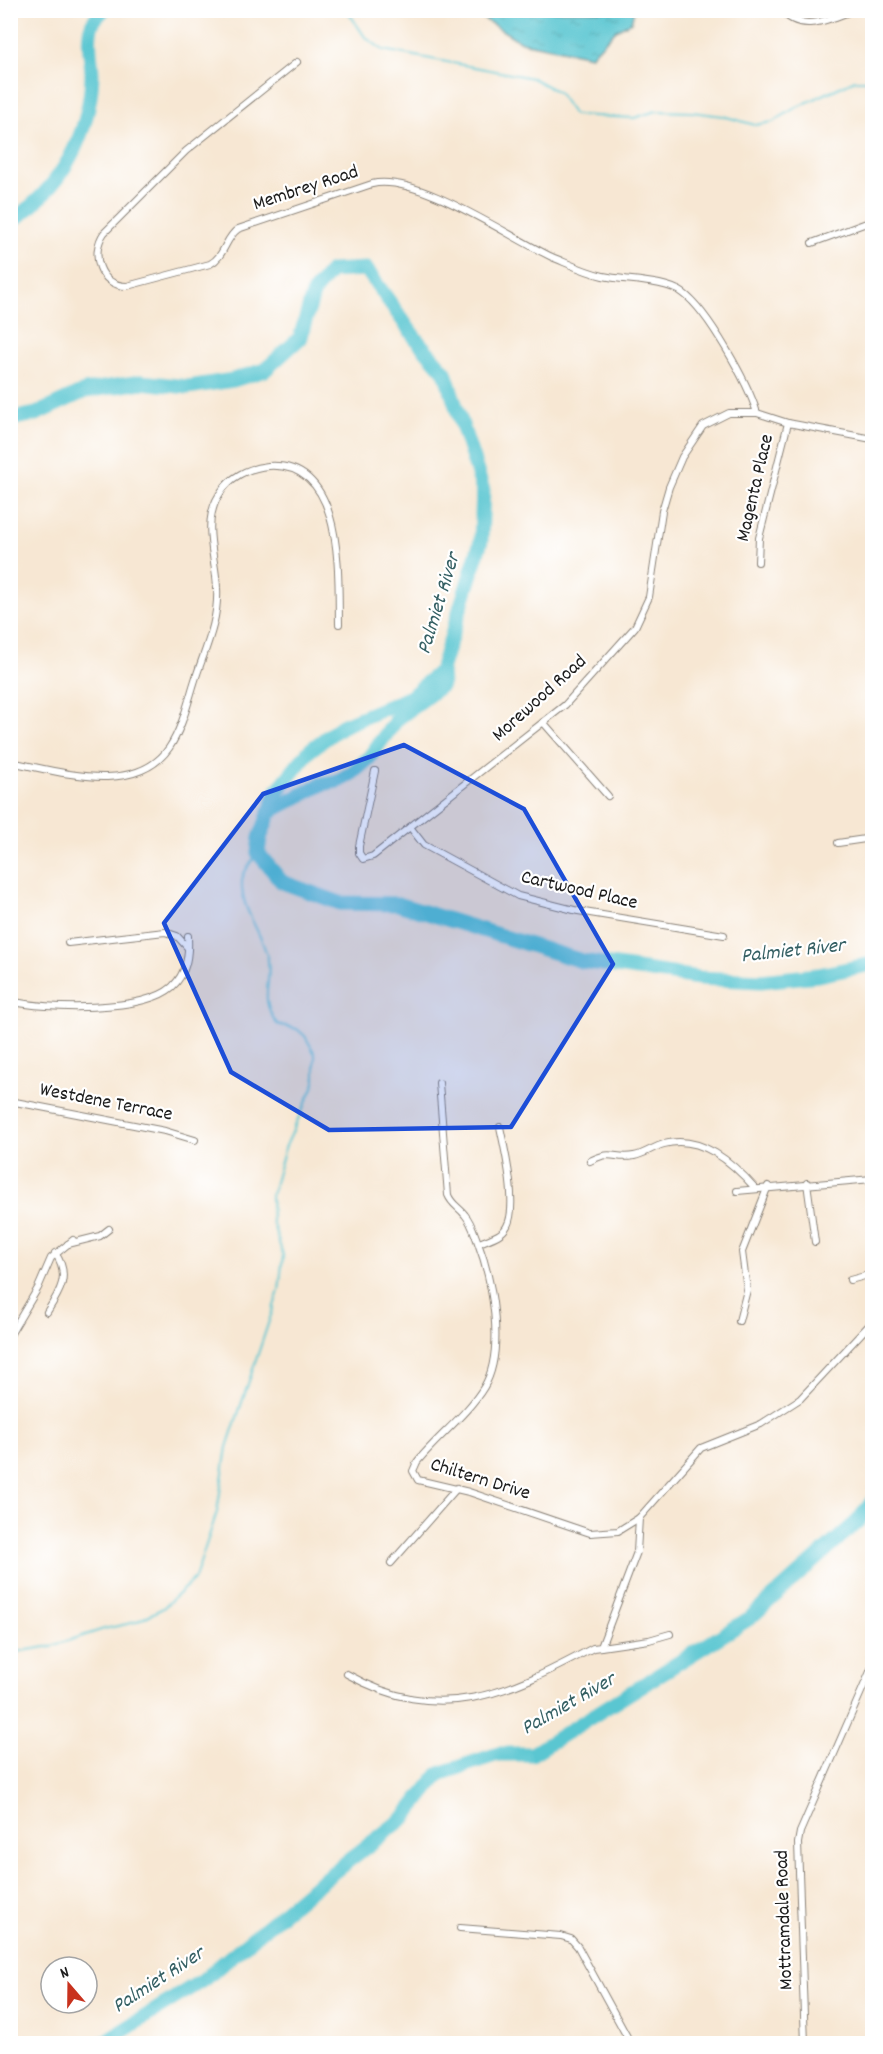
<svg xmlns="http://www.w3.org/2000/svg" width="883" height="2054" font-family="Dekko,sans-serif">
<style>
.water{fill:url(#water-ripples);stroke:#3b7176;stroke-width:1.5}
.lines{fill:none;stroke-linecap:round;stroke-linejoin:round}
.stream{stroke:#5ac6d1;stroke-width:2}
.river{stroke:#5ac6d1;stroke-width:15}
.minor-casing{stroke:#8a8278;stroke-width:8}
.minor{stroke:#fff;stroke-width:6}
.marked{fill:#1d4ed8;fill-opacity:0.2;stroke:#1d4ed8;stroke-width:4.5;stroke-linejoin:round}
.labels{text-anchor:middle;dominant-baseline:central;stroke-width:4.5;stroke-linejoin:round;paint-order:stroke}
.street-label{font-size:20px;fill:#1c1c1c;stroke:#fff}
.water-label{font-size:21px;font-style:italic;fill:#356064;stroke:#fff}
</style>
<defs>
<pattern id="water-ripples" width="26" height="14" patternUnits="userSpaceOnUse" patternTransform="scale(1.5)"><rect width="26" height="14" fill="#5ac6d1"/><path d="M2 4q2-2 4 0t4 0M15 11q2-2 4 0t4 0" fill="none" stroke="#4eaab3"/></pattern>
</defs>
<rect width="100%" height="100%" fill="#fff"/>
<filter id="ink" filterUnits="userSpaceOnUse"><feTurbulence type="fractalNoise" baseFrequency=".0167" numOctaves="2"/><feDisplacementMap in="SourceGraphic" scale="12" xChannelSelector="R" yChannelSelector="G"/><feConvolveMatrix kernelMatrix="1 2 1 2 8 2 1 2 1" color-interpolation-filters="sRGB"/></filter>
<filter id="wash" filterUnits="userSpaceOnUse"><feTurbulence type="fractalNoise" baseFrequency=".008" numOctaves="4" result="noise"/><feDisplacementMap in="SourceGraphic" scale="24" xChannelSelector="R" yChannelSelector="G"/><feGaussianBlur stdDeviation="1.35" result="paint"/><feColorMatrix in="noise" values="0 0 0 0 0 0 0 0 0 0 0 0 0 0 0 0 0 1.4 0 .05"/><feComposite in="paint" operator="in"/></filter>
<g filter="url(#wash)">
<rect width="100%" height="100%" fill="#f7e7d3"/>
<!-- water -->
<polygon class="water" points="471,11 634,11 631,22 616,30 591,56 521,42"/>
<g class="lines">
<!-- stream -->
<g class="stream">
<polyline points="347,10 365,37 383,50 532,78 558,92 574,115 634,118 656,111 692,112 723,116 755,125 773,122 795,108 855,80 872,80"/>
<path d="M10 1653 52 1646 104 1629 136 1622 163 1608 195 1578 217 1512 227 1447 279 1291 283 1255 272 1221 271 1196 285 1148 315 1083V1054L305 1036 297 1029 277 1024C258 996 272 987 268 960 263 932 240 910 242 881 242 872 253 860 258 853"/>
</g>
<!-- river -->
<g class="river">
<path d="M10 222C61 189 90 135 92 75 92 60 86 39 92 25 93 20 100 14 103 10"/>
<polyline points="10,419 36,414 85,391 141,382 188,387 233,380 265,370 300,338 314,291 331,271 366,269 416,339 445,372 483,490 481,541 441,670 411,697 342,726 310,750 278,790 260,838 258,853 282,882 340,903 398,904 582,961 699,978 761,981 818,975 872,964"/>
<polyline points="269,812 322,784 338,781 352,773 368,759 397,719 442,685 441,670"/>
<polyline points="102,2044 203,1980 309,1891 405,1817 439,1774 498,1754 532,1754 750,1618 858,1521 872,1502"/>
</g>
</g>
</g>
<g filter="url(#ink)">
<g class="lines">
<defs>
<g id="minor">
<path d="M781 10C800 34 830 19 854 10"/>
<path d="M297 62 186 151 104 233C90 253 99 286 127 286L210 264C225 256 225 238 238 229L372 184C417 173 509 237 552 257 569 264 585 272 603 276 626 281 666 280 683 293 708 311 748 383 757 413"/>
<polyline points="812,243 872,221"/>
<polyline points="758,562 759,538 788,423"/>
<polyline points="543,722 608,796"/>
<path d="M10 762C58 771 135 797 169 748 182 729 188 702 195 680 205 649 219 621 217 588 216 557 201 524 219 495 229 477 248 468 268 466 345 461 338 573 339 624"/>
<polyline points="375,771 359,846 359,853 363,859 373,856 565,705 635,627 649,597 662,511 669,487 682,457 703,426 729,413 757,413 788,423 872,439"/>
<polyline points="410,827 424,845 518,896 578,911 724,935"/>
<polyline points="838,843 872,838"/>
<polyline points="68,943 165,932 177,936 188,948"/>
<path d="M10 1001C46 1010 144 1012 172 987 187 973 189 955 188 936"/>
<path d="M439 1083 448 1195C452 1205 459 1207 465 1215 471 1222 474 1232 477 1240 492 1279 506 1350 484 1387 467 1415 437 1437 417 1462L413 1471 418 1480 469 1492 590 1533 618 1531 639 1518 701 1448 761 1424 800 1399 872 1322"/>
<polyline points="10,1101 165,1131 195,1140"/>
<path d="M590 1161C613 1149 614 1160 634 1156 645 1154 653 1147 664 1144 701 1134 733 1163 755 1188"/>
<polyline points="807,1183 815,1242"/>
<polyline points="737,1191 872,1179"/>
<path d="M479 1243C488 1239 502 1236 507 1226 518 1206 505 1150 500 1127"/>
<polyline points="68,1244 100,1236 109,1229"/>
<polyline points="850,1280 872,1274"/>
<path d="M47 1312C60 1292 71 1275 55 1253"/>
<polyline points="739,1321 747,1290 742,1252 768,1186"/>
<polyline points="10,1335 38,1288 51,1258 73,1240"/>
<polyline points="391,1563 457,1488"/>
<polyline points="601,1647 649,1640 670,1634"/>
<path d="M347 1674C439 1726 508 1694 593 1648L601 1647 637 1552 639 1518"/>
<polyline points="460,1928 561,1936 571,1939 578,1947 631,2044"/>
<polyline points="805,2044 798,1843 800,1832 872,1667"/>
</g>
</defs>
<!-- minor casing -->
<use href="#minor" class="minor-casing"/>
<!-- minor -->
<use href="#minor" class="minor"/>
</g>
</g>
<!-- marked area -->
<path class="marked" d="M404 745 524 809 613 964 511 1127 329 1130 231 1072 164 923 263 794Z"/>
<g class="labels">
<!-- street labels -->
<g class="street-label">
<text transform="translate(306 189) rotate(-18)">Membrey Road</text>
<text transform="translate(756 488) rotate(-77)">Magenta Place</text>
<text transform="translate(540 699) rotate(-42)">Morewood Road</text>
<text transform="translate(579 891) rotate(13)">Cartwood Place</text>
<text transform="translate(106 1103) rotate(11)">Westdene Terrace</text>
<text transform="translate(480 1480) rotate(17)">Chiltern Drive</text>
<text transform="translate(785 1920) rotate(-92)">Mottramdale Road</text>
</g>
<!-- water labels -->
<g class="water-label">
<text transform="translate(440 604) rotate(-73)">Palmiet River</text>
<text transform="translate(793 952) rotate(-6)">Palmiet River</text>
<text transform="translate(569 1705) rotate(-30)">Palmiet River</text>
<text transform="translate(159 1981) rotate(-33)">Palmiet River</text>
</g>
</g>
<!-- margin -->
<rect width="883" height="2054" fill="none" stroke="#fff" stroke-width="36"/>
<!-- north arrow -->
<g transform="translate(69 1985) rotate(340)"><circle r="28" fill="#ffffff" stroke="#a4a4a4" stroke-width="1.5"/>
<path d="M0-4.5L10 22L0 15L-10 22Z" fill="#c8321e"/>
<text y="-9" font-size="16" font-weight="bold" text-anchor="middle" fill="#1c1c1c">N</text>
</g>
</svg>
